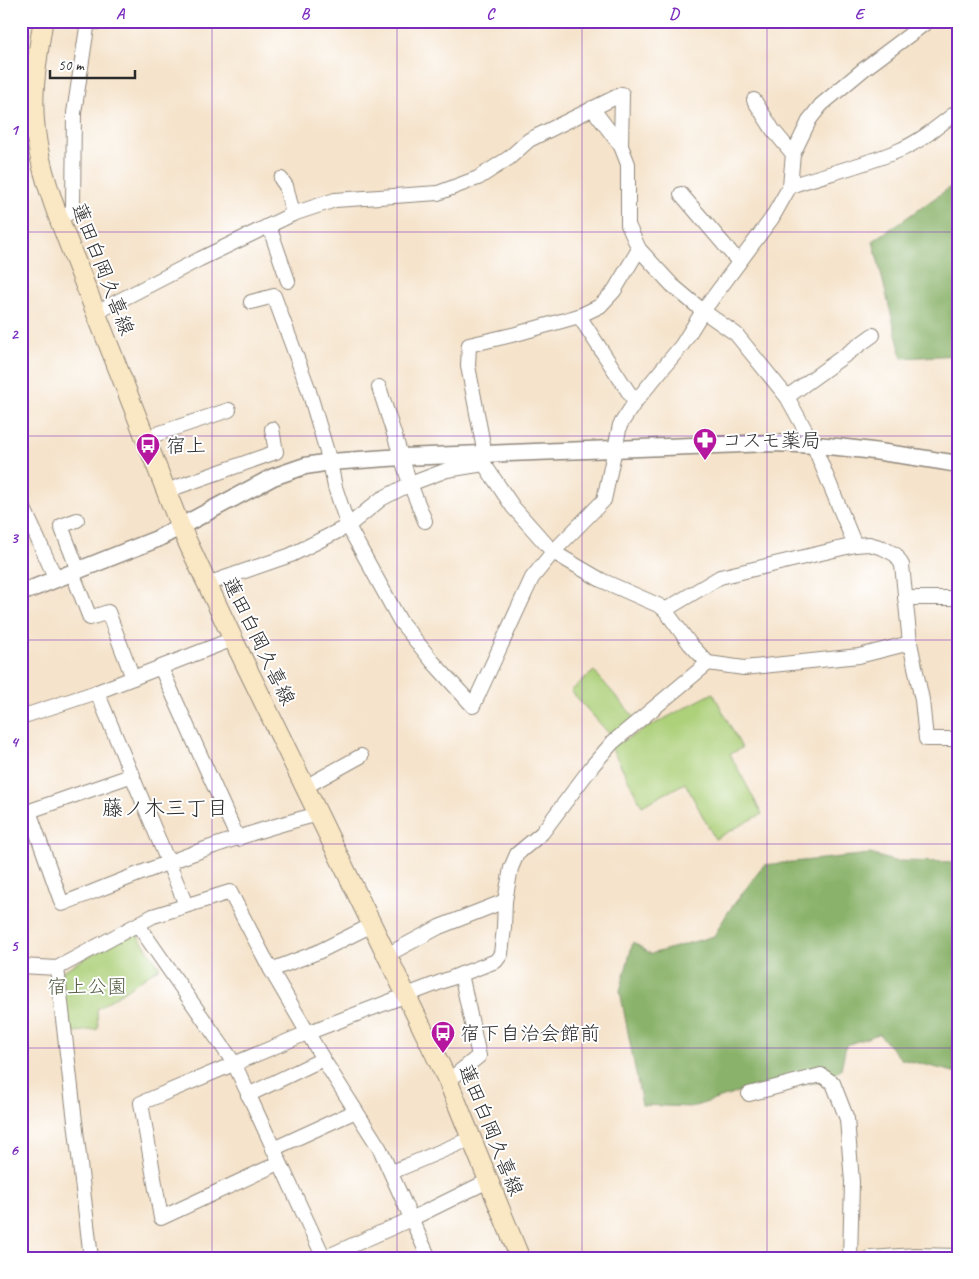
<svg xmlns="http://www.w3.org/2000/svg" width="979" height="1279" font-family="Caveat,'Klee One',sans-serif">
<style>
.green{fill:#add07a;stroke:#6c7e52}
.forest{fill:#8ab26a;stroke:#5a6e4a}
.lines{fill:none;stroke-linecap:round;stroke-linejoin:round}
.service-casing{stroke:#90877b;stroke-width:9}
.minor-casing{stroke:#90877b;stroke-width:16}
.tertiary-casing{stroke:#90877b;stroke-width:19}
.secondary-casing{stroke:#90877b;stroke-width:21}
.service{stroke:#fff;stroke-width:7}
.minor{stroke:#fff;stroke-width:14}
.tertiary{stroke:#fff;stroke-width:16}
.secondary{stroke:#fae7c3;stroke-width:19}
.grid{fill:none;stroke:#7b2cbf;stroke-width:1;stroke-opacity:0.55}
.labels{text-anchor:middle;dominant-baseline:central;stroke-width:4;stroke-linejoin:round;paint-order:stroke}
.street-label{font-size:20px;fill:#2b2b2b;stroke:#fff}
.poi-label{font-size:20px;fill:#2b2b2b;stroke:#fff;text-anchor:start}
.park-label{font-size:20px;fill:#525d43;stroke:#fff}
.neighbourhood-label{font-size:21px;fill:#2b2b2b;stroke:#fff}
.neatline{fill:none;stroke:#7b2cbf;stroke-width:2}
.grid-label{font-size:16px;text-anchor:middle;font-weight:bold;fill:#7b2cbf}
</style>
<rect width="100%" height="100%" fill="#fff"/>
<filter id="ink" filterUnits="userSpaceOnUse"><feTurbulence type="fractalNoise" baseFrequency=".02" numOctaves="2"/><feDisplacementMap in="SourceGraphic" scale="10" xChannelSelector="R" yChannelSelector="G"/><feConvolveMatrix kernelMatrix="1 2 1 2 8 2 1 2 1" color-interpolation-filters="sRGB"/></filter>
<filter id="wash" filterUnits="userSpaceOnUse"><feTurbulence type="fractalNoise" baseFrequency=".0096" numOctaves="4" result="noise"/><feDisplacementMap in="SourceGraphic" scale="20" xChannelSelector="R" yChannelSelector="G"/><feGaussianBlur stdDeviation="1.12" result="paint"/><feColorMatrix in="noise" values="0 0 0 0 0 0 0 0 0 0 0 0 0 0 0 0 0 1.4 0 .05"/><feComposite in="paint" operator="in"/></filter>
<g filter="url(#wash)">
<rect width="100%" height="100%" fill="#f5e3cb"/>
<!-- green -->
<g class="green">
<polygon points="594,671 634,717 612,737 571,691"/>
<polygon points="713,693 742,748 730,754 762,814 715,839 685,783 642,806 611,747"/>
<polygon points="134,930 160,967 97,1009 98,1029 68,1033 61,972"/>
</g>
<!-- forest -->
<g class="forest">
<polygon points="958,182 958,355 902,358 873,241"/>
<polygon points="870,854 894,861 958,862 958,1073 901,1059 879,1034 846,1045 841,1069 824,1082 749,1089 692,1107 642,1105 620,991 633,942 651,954 714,936 728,912 764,865"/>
</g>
</g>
<g filter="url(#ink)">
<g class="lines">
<defs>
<polyline id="service" points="88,26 165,21"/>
<g id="minor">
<polyline points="754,100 773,130 793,154"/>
<polyline points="592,108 621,146"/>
<polyline points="281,179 286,186 293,214"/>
<path d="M790 186C826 174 865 165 900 150 921 141 940 125 958 111"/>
<polyline points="681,194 739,262"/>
<polyline points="59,219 72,211 73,206 74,113 88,21"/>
<polyline points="269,226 288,281"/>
<polyline points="639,249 614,291 600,306 579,316 516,334 469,345 468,366 485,455 484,464 513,507 553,552 601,580 660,606 665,610 690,644 708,663 744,668 859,656 910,643 922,700 926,739 958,739"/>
<polyline points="251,302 274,296 308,388 330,462 335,487 348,526 400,621 433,662 473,706 532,578 553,552 604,500 620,425 635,402 682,345 703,311 772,218 790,186 793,154 810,119 821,105 864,69 928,21"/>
<polyline points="97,312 200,259 293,214 335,200 438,193 478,178 509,158 529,140 622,94 621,146 628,164 628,225 639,249 672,285 703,311 736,334 787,397 813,444 855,545"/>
<polyline points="579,316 635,402"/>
<polyline points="379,387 410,484 425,521"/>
<polyline points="787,397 873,335"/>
<polyline points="145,438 229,410"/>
<polyline points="166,491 276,452 272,429"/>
<polyline points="21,502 56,579"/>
<polyline points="77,520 61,526 78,570"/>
<polyline points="72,572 90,618 108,612 133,678"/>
<polyline points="207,584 291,555 348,526 381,499 410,484 447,470 484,464"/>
<polyline points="905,598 958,598"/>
<polyline points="665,610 720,577 855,545 869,544 883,548 896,555 902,565 910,643"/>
<polyline points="161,668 238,839"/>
<polyline points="97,692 186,905"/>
<polyline points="21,717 97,692 233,639"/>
<polyline points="305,787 361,756"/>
<path d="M29 811 62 904C146 871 231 836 319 814"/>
<polyline points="21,814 133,775"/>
<polyline points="138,925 234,1063 324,1258"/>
<polyline points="387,955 439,927 505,901"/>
<polyline points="21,966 57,968 153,916 230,892 271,970 323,1059 380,1149 429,1258"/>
<polyline points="57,968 91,1258"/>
<polyline points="271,970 318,952 372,925"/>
<polyline points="448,1081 479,1056 461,974"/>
<polyline points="749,1094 821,1075 833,1083 847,1119 852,1182 850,1258"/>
<polyline points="248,1095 323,1059"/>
<polyline points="273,1149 356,1111"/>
<polyline points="279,1163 161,1218 141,1103 307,1033 496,961 501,954 504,928 505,901 511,868 517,854 542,833 593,765 613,742 708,663"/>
<polyline points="392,1172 472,1138"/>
<polyline points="324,1258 411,1219 488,1181"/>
<polyline points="870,1258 915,1255 958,1256"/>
</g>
<path id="tertiary" d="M21 593 157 539 273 477 305 466 330 462 402 457 772 443C835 444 896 454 958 464"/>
<path id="secondary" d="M43 21C39 46 35 70 34 94 32 138 44 178 59 219L180 526 233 639 448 1081 520 1258"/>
</defs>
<!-- service casing -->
<use href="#service" class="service-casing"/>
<!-- minor casing -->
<use href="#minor" class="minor-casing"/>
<!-- tertiary casing -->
<use href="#tertiary" class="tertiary-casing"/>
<!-- secondary casing -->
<use href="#secondary" class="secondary-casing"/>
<!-- service -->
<use href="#service" class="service"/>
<!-- minor -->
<use href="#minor" class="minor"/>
<!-- tertiary -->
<use href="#tertiary" class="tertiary"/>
<!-- secondary -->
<use href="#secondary" class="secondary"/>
</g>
</g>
<!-- grid -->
<path class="grid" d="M212 21V1258M397 21V1258M582 21V1258M767 21V1258M21 232H958M21 436H958M21 640H958M21 844H958M21 1048H958"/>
<!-- icons -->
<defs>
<symbol id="pharmacy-pin" viewBox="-11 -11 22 30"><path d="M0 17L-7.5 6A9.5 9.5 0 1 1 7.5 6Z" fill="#b5179e" stroke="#fff"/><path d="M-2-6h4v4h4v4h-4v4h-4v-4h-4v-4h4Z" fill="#fff"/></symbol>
<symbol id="bus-pin" viewBox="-11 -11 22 30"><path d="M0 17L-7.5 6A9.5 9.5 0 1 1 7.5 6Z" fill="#b5179e" stroke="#fff"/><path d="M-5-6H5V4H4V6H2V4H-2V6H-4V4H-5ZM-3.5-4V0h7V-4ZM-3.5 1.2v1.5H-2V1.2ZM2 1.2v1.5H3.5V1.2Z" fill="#fff"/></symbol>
</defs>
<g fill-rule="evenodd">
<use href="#pharmacy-pin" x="691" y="426" width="28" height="38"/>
<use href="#bus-pin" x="134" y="431" width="28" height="38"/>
<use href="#bus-pin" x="429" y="1019" width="28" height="38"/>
</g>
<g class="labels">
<!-- street labels -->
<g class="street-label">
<text transform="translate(103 269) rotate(69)">蓮田白岡久喜線</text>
<text transform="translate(259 641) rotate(64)">蓮田白岡久喜線</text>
<text transform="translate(491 1130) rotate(68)">蓮田白岡久喜線</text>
</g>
<!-- poi labels -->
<g class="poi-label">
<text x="722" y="440">コスモ薬局</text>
<text x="166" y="445">宿上</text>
<text x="460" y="1033">宿下自治会館前</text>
</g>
<!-- park labels -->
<g class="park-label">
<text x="87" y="986">宿上公園</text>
</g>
<!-- neighbourhood labels -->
<g class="neighbourhood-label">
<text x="165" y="808">藤ノ木三丁目</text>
</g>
</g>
<!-- margin -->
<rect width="979" height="1279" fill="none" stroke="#fff" stroke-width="55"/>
<!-- scale -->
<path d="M50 70v8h85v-8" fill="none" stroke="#2b2b2b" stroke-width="2.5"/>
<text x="58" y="70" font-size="15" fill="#2b2b2b" stroke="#ffffff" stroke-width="4" paint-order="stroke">50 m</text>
<rect x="28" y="28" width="924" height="1224" class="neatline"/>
<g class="grid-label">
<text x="120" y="19">A</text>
<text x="305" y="19">B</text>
<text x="490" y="19">C</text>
<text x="674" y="19">D</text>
<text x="859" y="19">E</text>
<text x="14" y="135">1</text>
<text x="14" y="339">2</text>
<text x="14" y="543">3</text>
<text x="14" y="747">4</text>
<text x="14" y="951">5</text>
<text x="14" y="1155">6</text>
</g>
</svg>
